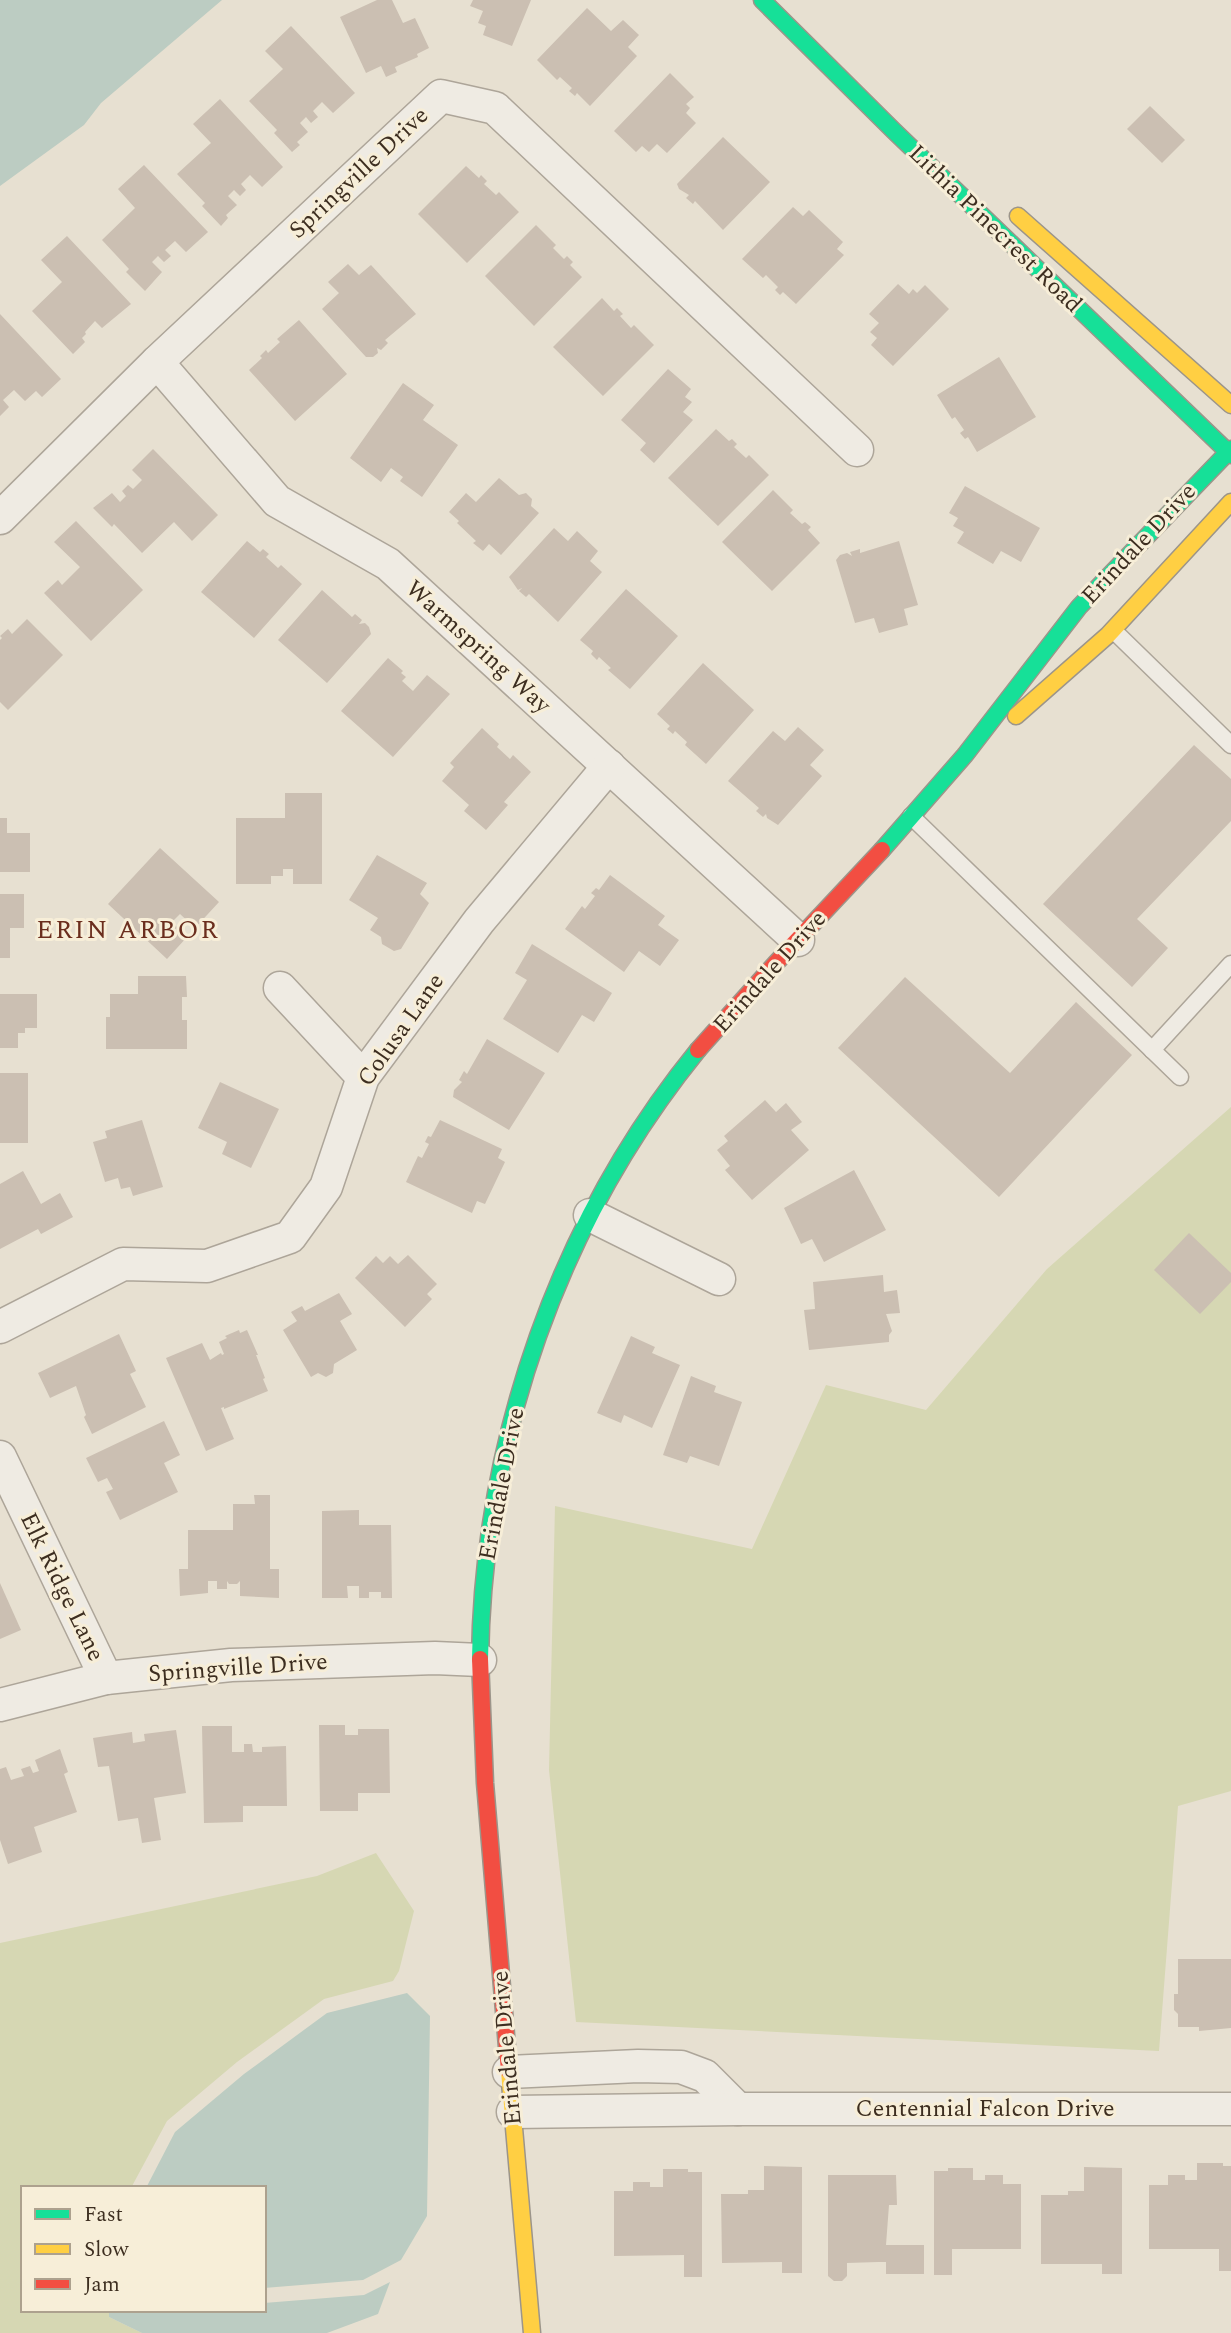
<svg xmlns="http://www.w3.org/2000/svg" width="1231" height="2333" font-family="Spectral,serif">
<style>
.green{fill:#d6d7b3}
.water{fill:#bcccc2}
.building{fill:#cbbfb2}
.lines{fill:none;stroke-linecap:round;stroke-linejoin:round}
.lane-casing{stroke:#ada599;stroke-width:19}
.street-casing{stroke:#ada599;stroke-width:35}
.fast-casing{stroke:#9c958a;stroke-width:19}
.slow-casing{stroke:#9c958a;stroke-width:19}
.jam-casing{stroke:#9c958a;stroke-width:19}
.lane{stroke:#efebe3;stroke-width:16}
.street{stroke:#efebe3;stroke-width:32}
.fast{stroke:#16e098;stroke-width:16}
.slow{stroke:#ffcf43;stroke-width:16}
.jam{stroke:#f24e42;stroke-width:16}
.labels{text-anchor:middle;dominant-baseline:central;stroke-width:6;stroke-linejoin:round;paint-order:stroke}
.street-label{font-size:24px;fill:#3d2e20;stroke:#f7eed8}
.neighbourhood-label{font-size:26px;letter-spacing:2px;fill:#6b2e1e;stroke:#f7eed8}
</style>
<rect width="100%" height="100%" fill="#e7e0d1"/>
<!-- green -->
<g class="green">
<polygon points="1231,1107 1231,1791 1178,1806 1159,2051 576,2022 549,1770 555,1506 752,1549 826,1385 926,1410 1047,1269"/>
<polygon points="376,1853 414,1911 399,1971 393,1981 324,1999 237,2062 167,2121 131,2188 23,2188 23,2310 109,2310 109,2317 142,2333 0,2333 0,1943 317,1876"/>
</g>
<!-- water -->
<g class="water">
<polygon points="0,0 222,0 101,103 84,125 0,186"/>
<polygon points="407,1993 430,2016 427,2216 401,2260 363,2280 264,2288 264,2188 146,2188 175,2132 244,2074 327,2013"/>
<polygon points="390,2282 378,2314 327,2333 142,2333 109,2317 109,2310 264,2310 264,2303 364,2295"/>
</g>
<!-- building -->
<g class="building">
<polygon points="377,0 392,0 403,23 415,18 429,48 417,54 418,57 395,67 397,72 386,77 381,66 366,73 340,17"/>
<polygon points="473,0 531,0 512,46 483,35 486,26 478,23 483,11 470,6"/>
<polygon points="587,8 611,31 623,20 639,35 628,47 637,56 590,106 577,93 575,96 569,91 572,88 560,77 557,80 537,60"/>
<polygon points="291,26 355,93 333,113 322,102 313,111 318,117 311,123 306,117 300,123 308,132 297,142 300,145 292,152 274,133 277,130 249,101 283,69 265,51"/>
<polygon points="670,73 694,97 686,104 690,108 686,113 696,123 667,153 657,144 649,152 642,146 636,152 614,131"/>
<polygon points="220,99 283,167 262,187 250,175 241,184 246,190 240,196 234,190 228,196 237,205 226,215 228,218 221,226 202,206 205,203 177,174 211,143 193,124"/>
<polygon points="1150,106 1185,140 1162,163 1127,129"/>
<polygon points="723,137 770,182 723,230 695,201 693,204 686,198 689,195 679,189 677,184"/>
<polygon points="144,165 208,232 186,252 175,241 165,250 171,256 164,262 158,256 152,262 162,272 145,291 126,272 129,269 102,240 135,208 118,189"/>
<polygon points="466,166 479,178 481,175 487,181 484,184 496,195 499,192 519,212 467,263 418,214"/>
<polygon points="793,207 803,216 809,210 843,242 837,249 844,255 796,304 783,292 780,295 775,290 778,287 766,275 763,278 742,259"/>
<polygon points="536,225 556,245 553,248 564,259 567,256 573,262 570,265 582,277 534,326 485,276"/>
<polygon points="67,236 131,304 102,328 95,321 85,332 86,334 82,338 85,342 73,354 32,311 62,282 41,260"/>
<polygon points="348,264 359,275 371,265 416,314 385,340 388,343 381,350 377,348 378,353 373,357 366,357 322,309 339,293 328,282"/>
<polygon points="898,284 909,294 913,289 917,293 925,285 949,309 893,366 871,345 877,338 870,332 879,323 869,314"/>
<polygon points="602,298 614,311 617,308 623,314 620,316 631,328 634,325 654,345 603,396 553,347"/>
<polygon points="0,314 61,379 42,397 36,391 25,401 14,390 3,400 9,407 0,416"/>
<polygon points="299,320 347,374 295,421 249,370 262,358 260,356 266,350 268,353 280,342 277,339"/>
<polygon points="999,357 1036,417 977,452 968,437 965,439 960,433 964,430 955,417 952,419 937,395"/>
<polygon points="668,369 691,389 685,397 692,402 683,412 693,420 654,463 640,450 646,443 621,420"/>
<polygon points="403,383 434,405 423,420 458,445 422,497 400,481 403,477 391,468 381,482 350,458"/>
<polygon points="716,429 729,441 732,439 737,444 734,447 746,458 749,455 769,475 718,526 668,478"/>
<polygon points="153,449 218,515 192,541 174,522 142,553 114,524 112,527 93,508 112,493 120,502 126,496 122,491 128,485 133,489 142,480 132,470"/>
<polygon points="499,478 519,495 526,493 532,499 531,506 539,513 501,555 489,544 483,551 473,543 476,541 457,523 459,521 449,512 466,493 476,502"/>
<polygon points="965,486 1040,528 1021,562 1001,551 993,564 957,543 964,532 953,526 958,518 949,513"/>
<polygon points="773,490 793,510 790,513 802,524 805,522 811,527 808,530 820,543 772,591 722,542"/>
<polygon points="76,521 143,590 91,641 44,593 58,580 62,585 80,567 54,542"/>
<polygon points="554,528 568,541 577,531 598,551 590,561 602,572 558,622 529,594 526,597 519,591 522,588 518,590 509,577"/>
<polygon points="247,541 260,552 263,549 269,554 266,557 278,568 281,565 302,584 254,638 201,592"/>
<polygon points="899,541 918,605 904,609 908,625 879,633 874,618 855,623 836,560 840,555 847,553 852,556 850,552 860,549 860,553"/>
<polygon points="626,589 678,636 630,689 608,670 611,668 599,657 597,660 591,654 593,651 580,640"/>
<polygon points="322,590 352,617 355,614 362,620 359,624 365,623 369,627 371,634 327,683 278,640"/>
<polygon points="27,619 63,655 8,710 0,702 0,640 2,638 0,636 8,629 12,634"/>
<polygon points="388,658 403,671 401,673 406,677 402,681 413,691 427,675 450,694 393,757 341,711"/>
<polygon points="703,663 754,710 706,764 685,745 687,742 675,731 673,734 667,729 670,726 657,714"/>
<polygon points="798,727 824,750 810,765 822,776 778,825 767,818 766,814 763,817 756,811 759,808 728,781 773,731 785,741"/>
<polygon points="482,728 499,744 497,747 510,759 513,755 531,772 504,802 508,805 486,830 464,811 469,805 442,781 454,767 450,763"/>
<polygon points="1194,745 1231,779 1231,821 1137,919 1168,948 1132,987 1043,904"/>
<polygon points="285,793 322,793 322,884 293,884 293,869 283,869 283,876 271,876 271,884 236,884 236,818 285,818"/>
<polygon points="0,818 7,818 7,833 30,833 30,872 0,872"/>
<polygon points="160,848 219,902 195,928 180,914 172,922 187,937 167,959 108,904"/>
<polygon points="377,855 427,883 420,894 429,903 401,949 394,951 382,944 381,937 370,930 378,918 349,900"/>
<polygon points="610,875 665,916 658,925 679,940 660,966 639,951 624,972 565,929 582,906 585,909 595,896 591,893 596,888 599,890"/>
<polygon points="0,894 24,894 24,928 10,928 10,958 0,958"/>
<polygon points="532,944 612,993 594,1022 582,1015 558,1053 503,1019 527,980 515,973"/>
<polygon points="138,976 186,976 187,997 182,997 182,1020 187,1020 187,1049 106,1049 106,1017 110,1017 110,994 138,994"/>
<polygon points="905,977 1010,1073 1076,1002 1132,1055 999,1197 838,1048"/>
<polygon points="0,994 37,994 37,1028 25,1028 25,1033 18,1033 18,1048 0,1048"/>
<polygon points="487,1039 545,1073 509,1130 453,1097 454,1090 462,1082 459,1080 464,1071 467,1074"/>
<rect x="0" y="1073" width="28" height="70"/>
<polygon points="220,1082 279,1109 251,1168 222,1154 227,1142 198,1128"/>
<polygon points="765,1100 776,1112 786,1103 802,1122 791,1130 809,1150 752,1200 725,1170 730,1166 717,1150 728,1141 724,1136"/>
<polygon points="142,1120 163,1187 133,1196 130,1187 121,1189 118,1178 105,1182 93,1142 107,1138 105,1131"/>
<polygon points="440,1120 502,1149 498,1158 505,1162 485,1204 477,1201 472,1213 406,1182 418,1156 422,1158 429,1144 425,1142 428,1136 431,1137"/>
<polygon points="854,1170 886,1230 824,1262 812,1239 801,1244 784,1208"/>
<polygon points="23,1171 41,1204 60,1193 73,1217 41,1234 38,1229 0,1249 0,1184"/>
<polygon points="1189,1233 1231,1273 1231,1282 1200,1314 1154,1270"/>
<polygon points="408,1255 437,1284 427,1294 432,1299 405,1327 355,1278 376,1256 383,1263 390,1256 398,1264"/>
<polygon points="883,1275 884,1292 897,1290 900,1313 886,1314 892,1331 889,1335 889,1342 809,1350 804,1310 815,1309 813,1282"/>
<polygon points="339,1293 352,1314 340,1321 357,1350 334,1364 333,1373 326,1377 318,1373 311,1377 283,1330 297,1321 291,1312 302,1306 305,1311"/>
<polygon points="239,1330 240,1333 247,1330 258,1355 256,1355 265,1378 263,1379 268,1391 224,1409 224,1407 221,1408 234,1439 206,1451 166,1358 202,1343 210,1360 221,1353 222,1355 224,1354 219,1342 227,1338 225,1336"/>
<polygon points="119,1334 136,1371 130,1374 146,1407 92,1434 84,1417 86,1415 76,1386 50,1398 38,1373"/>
<polygon points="631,1336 655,1347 652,1353 680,1365 652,1428 624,1415 621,1423 597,1413"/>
<polygon points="691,1376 716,1386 714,1392 742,1402 719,1466 690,1456 687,1463 663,1455"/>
<polygon points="164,1421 180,1455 164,1463 178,1492 120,1520 106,1492 113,1489 107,1478 98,1482 86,1458"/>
<polygon points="254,1495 270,1495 270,1569 279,1569 279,1598 240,1596 240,1581 237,1584 229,1584 227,1581 227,1589 217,1589 217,1581 208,1581 208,1593 180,1596 179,1569 188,1569 188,1530 233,1530 233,1504 255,1504"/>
<polygon points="359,1510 359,1525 391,1525 392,1598 381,1598 381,1592 369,1592 369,1598 359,1598 359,1586 347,1586 348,1598 322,1598 322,1511"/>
<polygon points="0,1583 21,1630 0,1639"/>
<polygon points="319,1725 345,1725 345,1735 358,1735 358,1729 389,1729 390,1793 358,1793 358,1811 320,1811"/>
<polygon points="202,1726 232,1726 232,1752 244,1752 244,1744 252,1744 253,1752 262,1752 262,1747 286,1746 287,1806 243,1806 243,1822 204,1823"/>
<polygon points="176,1730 186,1793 154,1798 161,1840 142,1843 138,1818 118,1821 109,1766 98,1767 93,1738 132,1732 133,1743 145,1741 144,1734"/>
<polygon points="60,1749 68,1772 64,1774 77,1812 34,1827 42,1852 8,1864 0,1840 0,1769 6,1767 11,1780 24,1776 21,1769 30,1766 33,1773 39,1771 35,1760"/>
<polygon points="1178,1959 1231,1959 1231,2028 1199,2031 1199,2027 1178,2027 1178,2014 1174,2010 1174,1994 1178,1994"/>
<polygon points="1197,2163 1223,2163 1223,2166 1231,2166 1231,2271 1219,2271 1219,2249 1149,2249 1149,2185 1168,2185 1168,2175 1185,2175 1185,2180 1197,2180"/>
<polygon points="764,2166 802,2167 802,2273 782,2273 782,2262 722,2263 721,2194 748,2194 748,2190 764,2190"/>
<polygon points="1084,2167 1122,2168 1122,2274 1102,2274 1102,2264 1041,2264 1041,2195 1068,2195 1068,2191 1084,2191"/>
<polygon points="948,2168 973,2168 973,2180 985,2180 985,2175 1003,2175 1003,2184 1021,2184 1021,2249 952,2249 952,2275 934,2275 934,2171 948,2171"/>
<polygon points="663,2169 688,2169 688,2172 702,2172 702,2277 684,2277 684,2255 614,2256 614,2191 633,2191 633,2182 650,2182 650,2187 663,2187"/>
<polygon points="828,2175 896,2175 897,2205 889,2205 886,2245 924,2245 924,2274 886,2274 886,2262 878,2262 847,2263 847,2276 842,2281 834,2281 828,2276"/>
</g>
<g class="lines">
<defs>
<g id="lane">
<polyline points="1113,630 1231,745"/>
<polyline points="911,816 1180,1077"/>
<polyline points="1152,1050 1231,964"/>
</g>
<g id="street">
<polyline points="157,362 277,501 388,564 798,940"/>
<polyline points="0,518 157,362 441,96 495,108 857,450"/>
<polyline points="280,988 363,1077"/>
<polyline points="590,1215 719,1279"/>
<polyline points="0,1327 123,1264 207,1266 290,1237 326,1187 363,1077 479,921 609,766"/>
<polyline points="0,1457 106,1678"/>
<polyline points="0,1705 106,1678 231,1665 435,1658 480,1660"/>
<polyline points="509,2072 638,2066 681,2067 705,2076 738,2109"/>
<polyline points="513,2112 738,2109 1231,2109"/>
</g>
<g id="fast">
<polyline points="762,0 894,131 1231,455"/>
<polyline points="882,850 965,755 1079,607 1231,449"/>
<path d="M480 1659C483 1439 559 1221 698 1050"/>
</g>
<g id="slow">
<polyline points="1018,216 1231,405"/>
<polyline points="1016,716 1108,635 1231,502"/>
<polyline points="509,2071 532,2333"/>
</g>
<g id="jam">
<polyline points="698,1050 775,964 882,850"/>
<polyline points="480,1659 485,1783 509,2071"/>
</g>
</defs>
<!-- lane casing -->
<use href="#lane" class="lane-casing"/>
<!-- street casing -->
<use href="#street" class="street-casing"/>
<!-- fast casing -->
<use href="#fast" class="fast-casing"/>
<!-- slow casing -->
<use href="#slow" class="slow-casing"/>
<!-- jam casing -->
<use href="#jam" class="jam-casing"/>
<!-- lane -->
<use href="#lane" class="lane"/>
<!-- street -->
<use href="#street" class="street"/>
<!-- fast -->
<use href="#fast" class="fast"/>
<!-- slow -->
<use href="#slow" class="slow"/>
<!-- jam -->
<use href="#jam" class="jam"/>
</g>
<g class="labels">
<!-- street labels -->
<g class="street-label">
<text transform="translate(359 173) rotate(-43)">Springville Drive</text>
<text transform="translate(995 229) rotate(44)">Lithia Pinecrest Road</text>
<text transform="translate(1139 544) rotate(-47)">Erindale Drive</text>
<text transform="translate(478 647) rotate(42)">Warmspring Way</text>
<text transform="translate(770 972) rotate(-48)">Erindale Drive</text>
<text transform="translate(401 1030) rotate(-55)">Colusa Lane</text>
<text transform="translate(502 1484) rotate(-79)">Erindale Drive</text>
<text transform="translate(62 1587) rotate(64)">Elk Ridge Lane</text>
<text transform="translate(238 1668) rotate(-4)">Springville Drive</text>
<text transform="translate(507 2048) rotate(-95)">Erindale Drive</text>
<text x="985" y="2109">Centennial Falcon Drive</text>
</g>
<!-- neighbourhood labels -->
<g class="neighbourhood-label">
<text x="128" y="930">ERIN ARBOR</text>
</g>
</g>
<!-- legend -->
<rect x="21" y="2186" width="245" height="126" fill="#f7eed8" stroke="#ada18e" stroke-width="2"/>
<rect x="35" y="2209" width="35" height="10" fill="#16e098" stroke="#ada18e" stroke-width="2"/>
<text x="84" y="2221" font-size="21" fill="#3d2e20">Fast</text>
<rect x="35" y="2244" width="35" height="10" fill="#ffcf43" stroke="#ada18e" stroke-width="2"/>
<text x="84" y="2256" font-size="21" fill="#3d2e20">Slow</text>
<rect x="35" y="2279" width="35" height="10" fill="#f24e42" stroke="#ada18e" stroke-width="2"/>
<text x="84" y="2291" font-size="21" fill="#3d2e20">Jam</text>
</svg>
